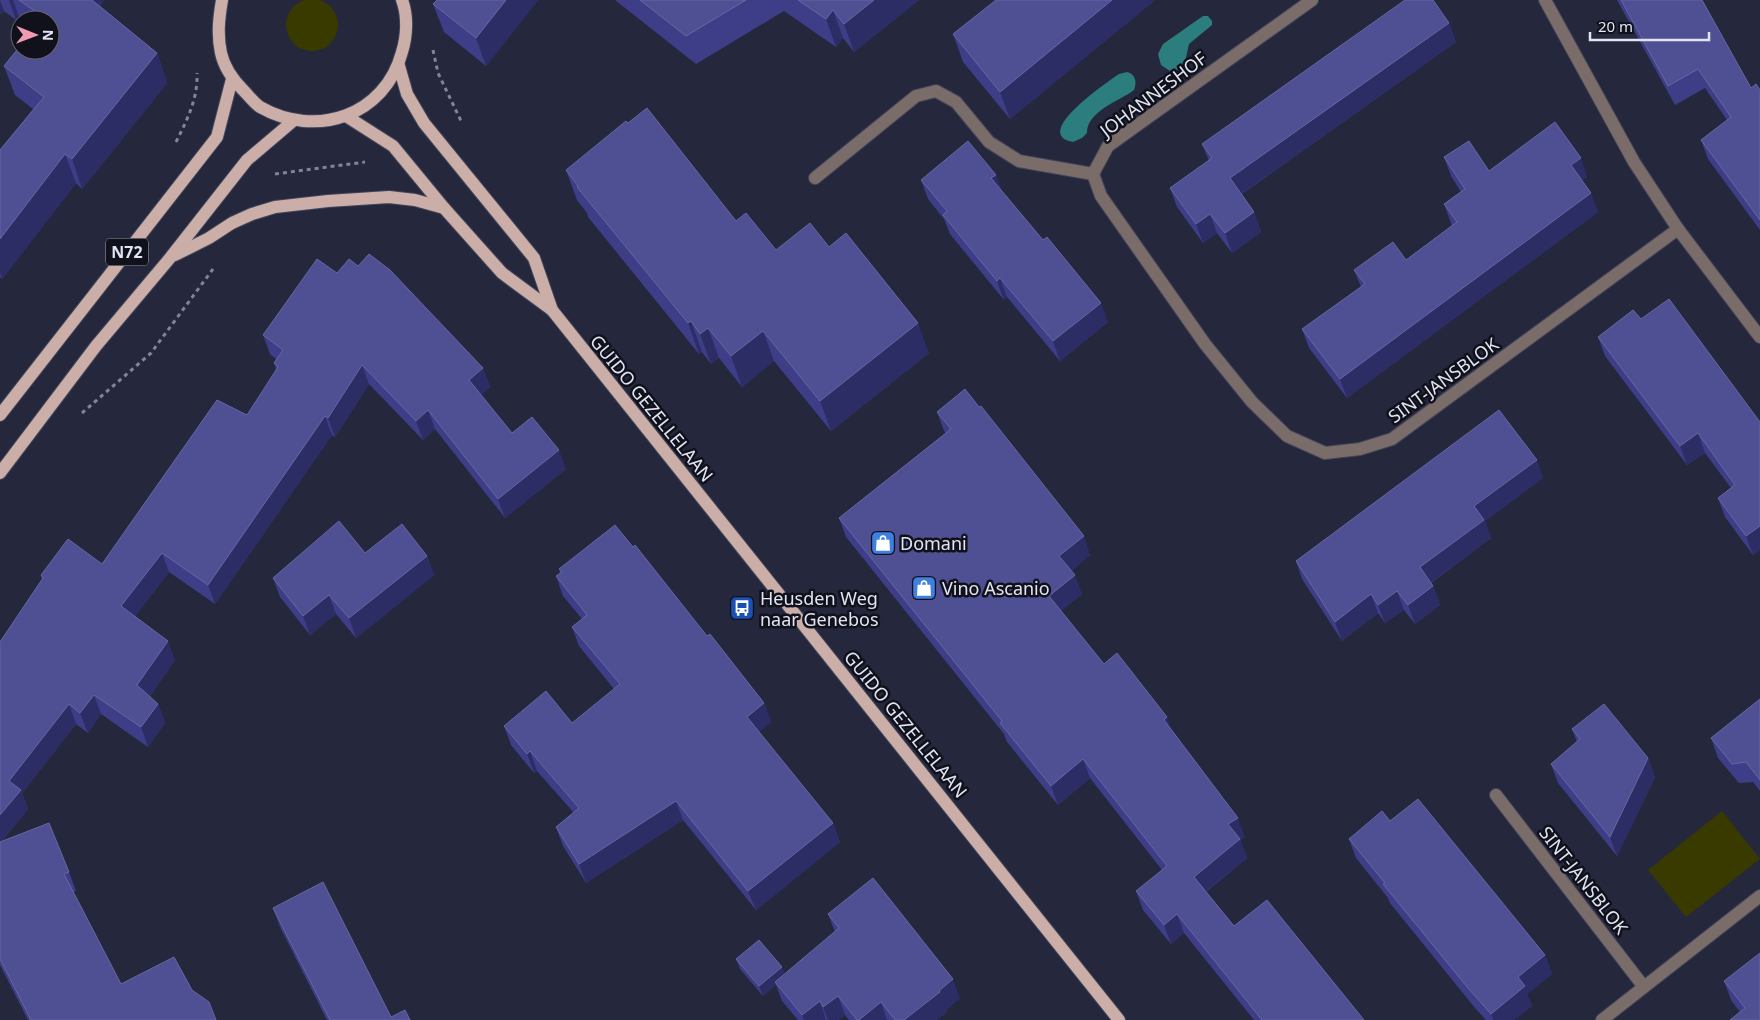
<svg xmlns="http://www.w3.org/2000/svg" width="1760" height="1020" font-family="'Noto Sans',sans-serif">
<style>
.green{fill:#383a00}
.water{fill:#2c7d7e}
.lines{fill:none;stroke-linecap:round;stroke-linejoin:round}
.minor-casing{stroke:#43455a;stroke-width:14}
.major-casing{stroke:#43455a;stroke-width:14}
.path{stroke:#828497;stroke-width:3;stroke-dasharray:4 4;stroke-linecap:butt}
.minor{stroke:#7a6c68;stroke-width:12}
.major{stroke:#caaea7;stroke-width:12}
.wall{fill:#3d3e87}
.shaded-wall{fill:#2c2d65}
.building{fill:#4f4f93;stroke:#6667a2}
.labels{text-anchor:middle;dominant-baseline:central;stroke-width:5;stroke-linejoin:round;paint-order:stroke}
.shield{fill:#10111b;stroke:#a2a5b2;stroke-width:1}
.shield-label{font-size:16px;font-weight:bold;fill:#e1e4f3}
.street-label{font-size:18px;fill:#e1e4f3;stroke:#10111b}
.poi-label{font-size:18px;fill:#e1e4f3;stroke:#10111b;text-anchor:start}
</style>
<rect width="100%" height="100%" fill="#25273d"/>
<!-- green -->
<g class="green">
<circle cx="312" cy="25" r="26"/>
<polygon points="1722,811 1760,859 1686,917 1648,870"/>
</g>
<!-- water -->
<g class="water">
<polygon points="1203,16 1208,16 1212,21 1212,25 1189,44 1185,62 1180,69 1170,71 1161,65 1158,54 1163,44"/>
<path d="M1127 72C1136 74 1137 83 1134 90 1118 102 1087 111 1087 133L1082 138 1073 142C1030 134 1109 81 1119 74Z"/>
</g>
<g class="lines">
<defs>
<g id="minor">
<polyline points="1312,0 1108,146 1093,174 1101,196 1205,344 1252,402 1287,436 1325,453 1360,449 1392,439 1678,229"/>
<polyline points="1545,0 1634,162 1678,229 1760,337"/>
<polyline points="815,178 916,96 936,91 956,102 989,142 1019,161 1093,174"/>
<polyline points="1496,795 1644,987 1602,1020"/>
<polyline points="1644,987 1760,896"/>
</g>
<g id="major">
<path d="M222 0C219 18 217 34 221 53 224 67 233 80 244 91 249 96 254 103 260 107 316 139 385 116 402 52 407 36 408 16 402 0"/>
<polyline points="399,66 407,94 424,123 534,258 552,310"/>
<polyline points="346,116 393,146 444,208 502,273 552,310 1119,1020"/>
<polyline points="175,255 209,238 232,223 252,214 275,207 328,201 389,197 415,200 444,208"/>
<polyline points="0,415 217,137 232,79"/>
<polyline points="0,473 96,346 170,258 247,160 293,121"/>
</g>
</defs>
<!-- minor casing -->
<use href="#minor" class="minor-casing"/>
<!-- major casing -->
<use href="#major" class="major-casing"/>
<!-- path -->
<g class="path">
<polyline points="433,50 438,73 462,123"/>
<path d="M176 142C187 120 198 99 197 73"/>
<polyline points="275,174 365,162"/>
<polyline points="82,413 151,353 213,269"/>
</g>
<!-- minor -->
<use href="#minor" class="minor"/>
<!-- major -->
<use href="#major" class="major"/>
</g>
<!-- wall -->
<g class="wall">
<polygon points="0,0 104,0 100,6 157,53 167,83 82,189 76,183 2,279 0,277 0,150 33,109 15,95 4,66 50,20 20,20 19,17 16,20 4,11 0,14"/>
<polygon points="437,0 538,0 486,66 444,32 433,4"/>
<polygon points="615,0 919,0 854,52 843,38 836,47 784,11 696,64"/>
<polygon points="996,0 1155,0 1010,119 963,62 953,34"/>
<polygon points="1617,0 1702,0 1751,88 1760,90 1760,230 1708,159 1701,140 1727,120 1705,88 1675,105"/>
<polygon points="1449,23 1456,42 1242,194 1254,212 1261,232 1232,253 1217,233 1203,243 1177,207 1170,188 1209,161 1202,144"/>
<polygon points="1444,157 1489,171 1587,177 1582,181 1598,212 1347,398 1309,348 1302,329 1361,287 1354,270 1406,260 1452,226 1451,223 1444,204 1461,192 1451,176"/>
<polygon points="566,170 736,221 776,250 829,247 929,353 831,431 774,361 742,387 719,358 711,364 702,352 699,354 588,217 587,213 577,200"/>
<polygon points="996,175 1002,192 1108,322 1060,361 1007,297 1004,300 950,234 944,219 928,199 921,180"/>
<polygon points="337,273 483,368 490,387 481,395 512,433 566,469 505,518 435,429 423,440 369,384 335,437 332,435 215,604 169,572 135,616 175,660 150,696 158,704 165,723 148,747 101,714 88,733 76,724 22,793 28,809 2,841 69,872 76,891 73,892 121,984 192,990 216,1020 28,1020 0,965 0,642 42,579 41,575 102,564 247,415 276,370 274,363 276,359 270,354 263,335"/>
<polygon points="1641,319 1760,422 1760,550 1753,555 1725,517 1718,498 1731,488 1705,453 1687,465 1605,356 1598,337"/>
<polygon points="937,412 1090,555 1071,571 1082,594 1061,611 1104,664 1172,730 1245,837 1240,840 1247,858 1206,892 1234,926 1364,1020 1254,1020 1184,933 1171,944 1143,910 1136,891 1162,870 1090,778 1058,805 1007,742 1004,734 846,537 839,518 946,433 944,431"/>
<polygon points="1543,478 1485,521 1491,538 1431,583 1433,586 1440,605 1415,624 1404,610 1385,623 1378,613 1342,641 1302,579 1296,561"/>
<polygon points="365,553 427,556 434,575 356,638 336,614 310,635 280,597 273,578"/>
<polygon points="559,569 707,636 764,703 771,722 759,732 833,823 840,842 756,910 683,820 586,883 563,846 556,827 574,813 537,771 534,773 511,745 504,726 572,723 614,689 579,646 572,627 582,619 563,596 556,576 560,573"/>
<polygon points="1760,699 1760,791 1753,782 1739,783 1718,758 1711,738"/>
<polygon points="1572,729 1648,758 1655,777 1617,856 1558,783 1551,764 1577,742"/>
<polygon points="1390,821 1545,955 1552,974 1527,994 1532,1006 1514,1020 1486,1020 1475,1008 1390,903 1388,898 1356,858 1349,839"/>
<polygon points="273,908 391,1017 410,1020 327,1020 280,927"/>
<polygon points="828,914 960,998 946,1010 947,1012 936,1020 849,1020 845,1015 838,1020 798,1020 782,1001 776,985 763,996 740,969 736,959 785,974 835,932"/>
<polygon points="1724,981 1760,1020 1740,1012 1731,1000"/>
</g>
<!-- shaded-wall -->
<g class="shaded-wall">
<polygon points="0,0 4,11 0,14"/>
<polygon points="9,0 13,0 19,17 16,20"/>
<polygon points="83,0 104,0 90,19"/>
<polygon points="506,0 538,0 486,66 476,38"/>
<polygon points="874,0 919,0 854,52 844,24"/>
<polygon points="1112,0 1155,0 1010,119 1000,92"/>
<polygon points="833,10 843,38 836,47 826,19"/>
<polygon points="1449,23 1456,42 1237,197 1230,178"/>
<polygon points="157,53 167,83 82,189 72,159"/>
<polygon points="65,154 76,183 2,279 0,272 0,239"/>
<polygon points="1581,158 1587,177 1578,184 1571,165"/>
<polygon points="996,175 1003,194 991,178"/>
<polygon points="1591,193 1598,212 1347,398 1340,379"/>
<polygon points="1254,212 1261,232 1232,253 1225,233"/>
<polygon points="1210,214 1217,233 1203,243 1196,224"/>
<polygon points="1000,278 1007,297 1004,300 997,281"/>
<polygon points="1101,303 1108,322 1060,361 1053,341"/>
<polygon points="691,321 702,352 699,354 688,323"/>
<polygon points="918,323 929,353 831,431 820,401"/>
<polygon points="708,328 719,358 711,364 700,334"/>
<polygon points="763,331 774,361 742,387 731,356"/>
<polygon points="362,365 369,384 335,437 328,418"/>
<polygon points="483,368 490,387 476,400 469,380"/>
<polygon points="428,410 435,429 423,440 416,421"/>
<polygon points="325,416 332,435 215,604 208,585"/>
<polygon points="1698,433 1705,453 1687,465 1680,446"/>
<polygon points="559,450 566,469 505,518 498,499"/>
<polygon points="1537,460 1543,478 1485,521 1491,538 1426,586 1420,567 1474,506"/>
<polygon points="1760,526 1760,550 1753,555 1746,536"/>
<polygon points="1084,536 1090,555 1066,575 1059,556"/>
<polygon points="162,553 169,572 128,625 121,606"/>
<polygon points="427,556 434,575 356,638 349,618"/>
<polygon points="1075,575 1082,594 1056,615 1049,596"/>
<polygon points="1433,586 1440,605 1415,624 1408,605"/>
<polygon points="1397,591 1404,610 1385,623 1378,605"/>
<polygon points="1371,594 1378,613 1342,641 1335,622"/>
<polygon points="329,595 336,614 310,635 303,616"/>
<polygon points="168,641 175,660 144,704 137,685"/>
<polygon points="94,695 101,714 88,733 80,713"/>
<polygon points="764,703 771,722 754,736 747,717"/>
<polygon points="69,704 76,724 22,793 28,809 0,843 0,815 9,781"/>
<polygon points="158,704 165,723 148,747 141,727"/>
<polygon points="1167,717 1174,737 1164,720"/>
<polygon points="530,751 537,771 534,773 527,754"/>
<polygon points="1648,758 1655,777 1617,856 1610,837"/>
<polygon points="1083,759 1090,778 1058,805 1051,786"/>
<polygon points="676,801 683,820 586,883 579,864"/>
<polygon points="1238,818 1245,837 1240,840 1247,858 1200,896 1194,877 1228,824"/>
<polygon points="833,823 840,842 756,910 748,891"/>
<polygon points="1177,914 1184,933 1171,944 1164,925"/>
<polygon points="1545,955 1552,974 1527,994 1532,1006 1514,1020 1493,1020 1491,1014 1518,977"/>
<polygon points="782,967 786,977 775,982 776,985 763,996 759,986"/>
<polygon points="953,979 960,998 946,1010 947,1012 936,1020 904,1020"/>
<polygon points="838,996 845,1015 838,1020 828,1020 823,1007"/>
<polygon points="820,1001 826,1020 804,1020 802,1015"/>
<polygon points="881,1002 887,1020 859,1020"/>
</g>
<!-- building -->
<g class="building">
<polygon points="19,0 92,0 157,53 72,159 65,154 0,239 0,150 44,97 4,66 20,46 20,50 50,50 50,20 41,20 43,17"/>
<polygon points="437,0 506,0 476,38 433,4"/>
<polygon points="640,0 746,0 686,36"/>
<polygon points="798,0 874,0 844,24 833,10 826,19"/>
<polygon points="996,0 1112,0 1000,92 953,34"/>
<polygon points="1405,0 1433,0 1449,23 1230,178 1254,212 1225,233 1210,214 1196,224 1170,188 1212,158 1202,144"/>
<polygon points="1621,0 1702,0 1751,88 1756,84 1760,90 1760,220 1701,140 1731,117 1698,69 1668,86"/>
<polygon points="647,108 736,221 746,213 776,250 810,223 829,247 846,233 918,323 820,401 763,331 731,356 708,328 700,334 691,321 688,323 577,187 578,186 566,170 626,121 628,123"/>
<polygon points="1555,122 1581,158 1571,165 1591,193 1340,379 1302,329 1365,284 1354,270 1393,242 1406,260 1457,222 1444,204 1465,189 1444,157 1469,141 1489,171"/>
<polygon points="968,141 996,175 991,178 1043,240 1047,237 1101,303 1053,341 1000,278 997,281 943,215 947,211 921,180"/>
<polygon points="369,254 390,270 483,368 469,380 512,433 532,417 559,450 498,499 428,410 416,421 362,365 328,418 325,416 208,585 162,553 121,606 168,641 137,685 158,704 141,727 94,695 80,713 69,704 9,781 21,790 0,815 0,642 43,578 41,575 68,539 102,564 217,400 247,415 278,367 274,363 283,350 263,335 317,259 337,273 349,259 358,266"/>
<polygon points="1669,299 1760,422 1760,526 1746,536 1718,498 1735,485 1698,433 1680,446 1598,337 1633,310 1641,319"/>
<polygon points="965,389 979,407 981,406 1084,536 1059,556 1075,575 1049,596 1104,664 1117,653 1167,717 1164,720 1238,818 1228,824 1240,839 1194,877 1234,926 1267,900 1364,1020 1262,1020 1177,914 1164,925 1136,891 1167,866 1083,759 1051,786 1000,723 1002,721 839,518 951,429 937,412"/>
<polygon points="1499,410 1537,460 1474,506 1484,520 1420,567 1433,586 1408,605 1397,591 1378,605 1371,594 1335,622 1296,561"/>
<polygon points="339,521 365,553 402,524 427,556 349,618 329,595 303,616 273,578"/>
<polygon points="615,525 633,547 635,545 707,636 710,634 764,703 747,717 833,823 748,891 676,801 579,864 556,827 579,808 530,751 527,754 504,726 546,691 572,723 620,684 572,627 587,615 556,576 562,572 559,569"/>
<polygon points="1760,699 1760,780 1746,762 1732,764 1711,738"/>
<polygon points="1604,704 1648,758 1610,837 1551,764 1580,739 1572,729"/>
<polygon points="1418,799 1545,955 1518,977 1525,986 1491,1014 1468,988 1383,884 1385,883 1349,839 1382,811 1390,821"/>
<polygon points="49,823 69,872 64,874 121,984 174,957 192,990 209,1002 216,1020 31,1020 0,959 0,842"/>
<polygon points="873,878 953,979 939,991 940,992 904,1020 895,1020 881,1002 859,1020 857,1020 838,996 823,1007 820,1001 802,1015 775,982 839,928 828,914"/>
<polygon points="323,882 391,1017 405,1010 410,1020 330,1020 273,908"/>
<polygon points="759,940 782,967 759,986 736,959"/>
<polygon points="1760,953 1760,1020 1730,1020 1745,1008 1724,981"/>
</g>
<!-- icons -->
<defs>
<symbol id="shop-square" viewBox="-11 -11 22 22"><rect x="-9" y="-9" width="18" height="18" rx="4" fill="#3f7fe0" stroke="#10111b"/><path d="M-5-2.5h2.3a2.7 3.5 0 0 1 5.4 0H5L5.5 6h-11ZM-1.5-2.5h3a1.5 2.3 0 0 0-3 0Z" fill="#fff"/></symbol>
<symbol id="bus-square" viewBox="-11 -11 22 22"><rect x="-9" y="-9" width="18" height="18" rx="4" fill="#1a4fb4" stroke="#10111b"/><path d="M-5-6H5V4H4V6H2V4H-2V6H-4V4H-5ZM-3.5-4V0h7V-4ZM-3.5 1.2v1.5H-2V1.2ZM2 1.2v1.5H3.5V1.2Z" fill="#fff"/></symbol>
</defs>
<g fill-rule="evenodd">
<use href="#shop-square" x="869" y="529" width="28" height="28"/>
<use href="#shop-square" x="910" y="574" width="28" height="28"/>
<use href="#bus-square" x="728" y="594" width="28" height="28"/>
</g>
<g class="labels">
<!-- shield labels -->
<rect class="shield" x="106" y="238.5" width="42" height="27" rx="4"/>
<g class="shield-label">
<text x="127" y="252">N72</text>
</g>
<!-- street labels -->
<g class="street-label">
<text transform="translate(1153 94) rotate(-37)">JOHANNESHOF</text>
<text transform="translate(1443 380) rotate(-36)">SINT-JANSBLOK</text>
<text transform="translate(652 408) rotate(51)">GUIDO GEZELLELAAN</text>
<text transform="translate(906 724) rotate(51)">GUIDO GEZELLELAAN</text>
<text transform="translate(1584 880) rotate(52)">SINT-JANSBLOK</text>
</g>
<!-- poi labels -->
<g class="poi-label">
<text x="900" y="543">Domani</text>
<text x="942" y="588">Vino Ascanio</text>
<text x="760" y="598">Heusden Weg<tspan x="760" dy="21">naar Genebos</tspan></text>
</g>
</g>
<!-- north arrow -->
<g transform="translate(35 35) rotate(91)"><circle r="24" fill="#10111b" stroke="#646571"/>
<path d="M0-4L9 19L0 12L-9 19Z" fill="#f19ab2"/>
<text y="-8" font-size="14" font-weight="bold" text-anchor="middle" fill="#e1e4f3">N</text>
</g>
<!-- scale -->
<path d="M1590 32v8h119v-8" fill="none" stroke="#e1e4f3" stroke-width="2.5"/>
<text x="1598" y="32" font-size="15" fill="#e1e4f3" stroke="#10111b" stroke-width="4" paint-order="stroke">20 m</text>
</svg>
